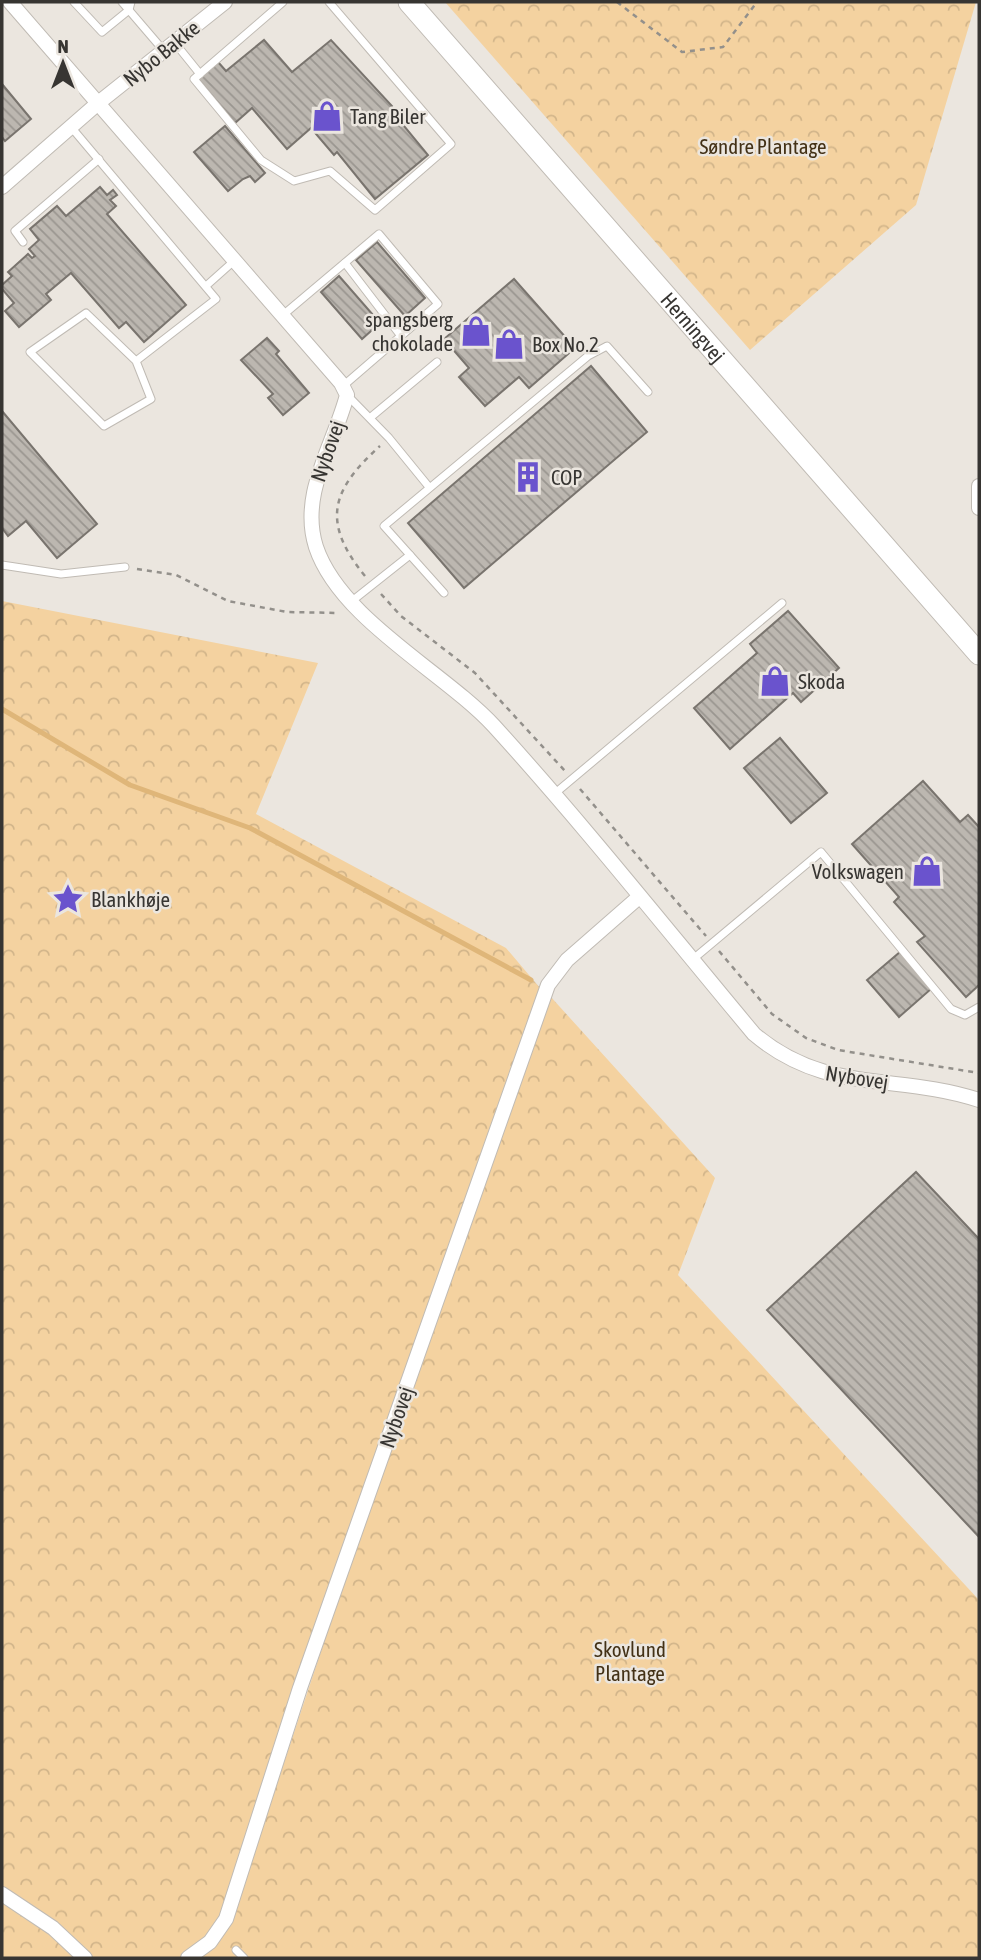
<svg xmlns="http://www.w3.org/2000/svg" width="981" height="1960" font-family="'Asap Condensed',sans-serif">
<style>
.forest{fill:url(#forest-crowns)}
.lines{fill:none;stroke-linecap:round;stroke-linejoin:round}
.stream{stroke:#dfb679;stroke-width:5}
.building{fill:url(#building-back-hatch);stroke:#79746e;stroke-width:2}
.lane-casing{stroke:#c0bbb4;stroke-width:9}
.street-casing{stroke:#c0bbb4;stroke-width:16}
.secondary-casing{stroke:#c0bbb4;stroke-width:23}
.path{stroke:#93908b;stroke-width:2.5;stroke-dasharray:5 5;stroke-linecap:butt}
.lane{stroke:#fff;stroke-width:7}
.street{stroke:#fff;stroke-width:14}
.secondary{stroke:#fff;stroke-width:21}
.labels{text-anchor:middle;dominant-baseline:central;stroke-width:5;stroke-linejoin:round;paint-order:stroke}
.street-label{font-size:21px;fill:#373532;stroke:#ebe6df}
.poi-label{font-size:21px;fill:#373532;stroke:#ebe6df;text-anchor:start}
.park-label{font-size:21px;fill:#433116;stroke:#ebe6df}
</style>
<defs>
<pattern id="forest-crowns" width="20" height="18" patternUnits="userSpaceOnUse" patternTransform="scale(1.75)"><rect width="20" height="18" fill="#f4d2a0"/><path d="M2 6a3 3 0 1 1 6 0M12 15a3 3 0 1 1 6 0" fill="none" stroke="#d2b58a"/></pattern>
<pattern id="building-back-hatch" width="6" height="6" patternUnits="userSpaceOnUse" patternTransform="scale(1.75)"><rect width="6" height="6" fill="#bcb7b0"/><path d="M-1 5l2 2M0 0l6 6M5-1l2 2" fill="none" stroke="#9a9690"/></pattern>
</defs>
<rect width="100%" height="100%" fill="#ebe6df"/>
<!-- forest -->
<g class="forest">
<polygon points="445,2 976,2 916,205 750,350"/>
<polygon points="2,601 318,663 256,814 506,948 540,988 374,1457 221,1912 233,1916 384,1462 550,996 715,1178 678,1275 979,1600 979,1958 2,1958"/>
</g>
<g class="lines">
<!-- stream -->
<polyline class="stream" points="2,709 130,785 250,828 531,980"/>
</g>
<!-- building -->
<g class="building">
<polygon points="264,40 292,72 331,40 392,106 390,109 428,155 375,199 337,152 334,155 311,128 287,149 252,108 235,123 198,79 218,62 226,71"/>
<polygon points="2,84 31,119 5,141 2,137"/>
<polygon points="225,126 265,173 255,182 250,176 243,179 228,191 194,152"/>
<polygon points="100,187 107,195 113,190 117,195 110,200 116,206 107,214 186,305 144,342 126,322 119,328 71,273 46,294 51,300 19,327 5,311 14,303 2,289 2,285 12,276 8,272 28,254 32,258 35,256 29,249 39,240 30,229 57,206 66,216"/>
<polygon points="377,242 425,298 405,316 356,260"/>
<polygon points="339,276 380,323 362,339 321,292"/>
<polygon points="514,279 575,348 529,388 519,377 485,406 459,377 469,368 444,339"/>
<polygon points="267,338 279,351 276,354 309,393 283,415 268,398 273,394 241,360"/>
<polygon points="591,366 647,432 464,588 408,523"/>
<polygon points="2,411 97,524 57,558 26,521 8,536 2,528"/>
<polygon points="788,611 839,668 801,702 793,693 730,749 694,708 757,653 750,644"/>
<polygon points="780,738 827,793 791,823 744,768"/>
<polygon points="923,781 960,822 968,815 979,827 979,985 966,997 917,942 925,936 894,902 899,897 852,844"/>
<polygon points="900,952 931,989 899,1017 867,980"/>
<polygon points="916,1172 979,1239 979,1537 767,1310"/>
</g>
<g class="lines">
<defs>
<g id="lane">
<polyline points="74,2 102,32 129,10 131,2"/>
<polyline points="122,2 164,51"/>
<polyline points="283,2 194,79 261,160 294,181 330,171 375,210 451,144 329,2"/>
<polyline points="175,43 200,74"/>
<polyline points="71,127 216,299 136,361 86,313 30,352 104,426 151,399 136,361"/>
<polyline points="23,242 15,231 99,159"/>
<polyline points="345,263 401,336"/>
<polyline points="206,286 234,261"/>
<polyline points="283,315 379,234 438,304 343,386"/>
<polyline points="347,395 389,438 429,487"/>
<polyline points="371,417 437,362"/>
<polyline points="2,565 61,574 125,567"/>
<polyline points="444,593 384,526 588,356 607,346 648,392"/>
<polyline points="352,601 410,555"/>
<polyline points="553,795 782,603"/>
<polyline points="692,960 821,852 951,1009 965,1015 979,1007"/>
<polyline points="236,1950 244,1958"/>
</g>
<g id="street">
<path d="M10 2 341 383 347 395C334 445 299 494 316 547 340 619 444 672 494 726 584 825 668 931 754 1034 826 1095 897 1073 979 1100"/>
<polyline points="2,187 97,104 225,2"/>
<polyline points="979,486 979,508"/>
<polyline points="2,1894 53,1928 85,1958"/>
<polyline points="188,1958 210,1942 226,1919 300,1688 548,985 567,960 639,897"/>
</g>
<g id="secondary">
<path id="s1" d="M409 2 979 654"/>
</g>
</defs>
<!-- lane casing -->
<use href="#lane" class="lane-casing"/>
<!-- street casing -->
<use href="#street" class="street-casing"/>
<!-- secondary casing -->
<use href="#secondary" class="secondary-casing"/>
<!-- path -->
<g class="path">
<polyline points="617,2 682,52 723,47 757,2"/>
<polyline points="137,569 176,575 228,601 287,612 339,613"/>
<path d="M365 576C321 522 331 490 380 446"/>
<polyline points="381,594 401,616 475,673 565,771"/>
<polyline points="580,789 706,936"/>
<polyline points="719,951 772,1014 806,1038 838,1050 979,1073"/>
</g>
<!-- lane -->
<use href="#lane" class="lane"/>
<!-- street -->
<use href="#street" class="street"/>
<!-- secondary -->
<use href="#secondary" class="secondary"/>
</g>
<!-- icons -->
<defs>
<symbol id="shop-bare" viewBox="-9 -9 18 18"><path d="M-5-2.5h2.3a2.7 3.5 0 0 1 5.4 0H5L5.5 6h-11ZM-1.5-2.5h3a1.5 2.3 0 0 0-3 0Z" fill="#6a53cd" stroke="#ebe6df" stroke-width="2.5" paint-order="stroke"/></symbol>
<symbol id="building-bare" viewBox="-9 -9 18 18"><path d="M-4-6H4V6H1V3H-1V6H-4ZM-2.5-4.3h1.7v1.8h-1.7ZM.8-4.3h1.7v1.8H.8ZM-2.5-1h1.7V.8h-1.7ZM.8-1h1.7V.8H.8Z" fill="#6a53cd" stroke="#ebe6df" stroke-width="2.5" paint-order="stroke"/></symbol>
<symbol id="sight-bare" viewBox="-9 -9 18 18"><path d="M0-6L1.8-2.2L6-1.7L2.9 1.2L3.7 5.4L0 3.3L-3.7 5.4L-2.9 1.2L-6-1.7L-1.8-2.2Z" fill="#6a53cd" stroke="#ebe6df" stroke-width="2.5" paint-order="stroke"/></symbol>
</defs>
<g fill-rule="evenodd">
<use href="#shop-bare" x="305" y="94" width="44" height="44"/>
<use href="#shop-bare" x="454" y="309" width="44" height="44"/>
<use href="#shop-bare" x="487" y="322" width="44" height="44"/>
<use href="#building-bare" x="506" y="455" width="44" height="44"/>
<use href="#shop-bare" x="753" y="659" width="44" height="44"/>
<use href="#shop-bare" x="905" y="849" width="44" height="44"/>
<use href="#sight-bare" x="46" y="877" width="44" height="44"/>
</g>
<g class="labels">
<!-- street labels -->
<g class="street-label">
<text transform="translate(161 53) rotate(-39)">Nybo Bakke</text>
<text stroke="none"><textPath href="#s1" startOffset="432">Herningvej</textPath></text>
<text transform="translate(327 451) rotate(-71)">Nybovej</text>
<text transform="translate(857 1077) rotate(9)">Nybovej</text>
<text transform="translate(396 1417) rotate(-71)">Nybovej</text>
</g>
<!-- poi labels -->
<g class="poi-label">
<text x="350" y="116">Tang Biler</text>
<text x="453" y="319" text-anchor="end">spangsberg<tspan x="453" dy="24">chokolade</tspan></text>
<text x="532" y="344">Box No.2</text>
<text x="551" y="477">COP</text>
<text x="798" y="681">Skoda</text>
<text x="904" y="871" text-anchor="end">Volkswagen</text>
<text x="91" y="899">Blankhøje</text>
</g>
<!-- park labels -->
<g class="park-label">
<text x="763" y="146">Søndre Plantage</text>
<text x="630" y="1649">Skovlund<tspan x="630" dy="24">Plantage</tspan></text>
</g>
</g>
<!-- border -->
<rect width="981" height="1960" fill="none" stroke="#373532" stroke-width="7"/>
<!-- north arrow -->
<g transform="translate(63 63)" stroke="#ebe6df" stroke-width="5" paint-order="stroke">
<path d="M0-5L12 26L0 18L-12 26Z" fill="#373532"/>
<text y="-10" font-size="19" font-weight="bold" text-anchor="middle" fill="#373532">N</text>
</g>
</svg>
